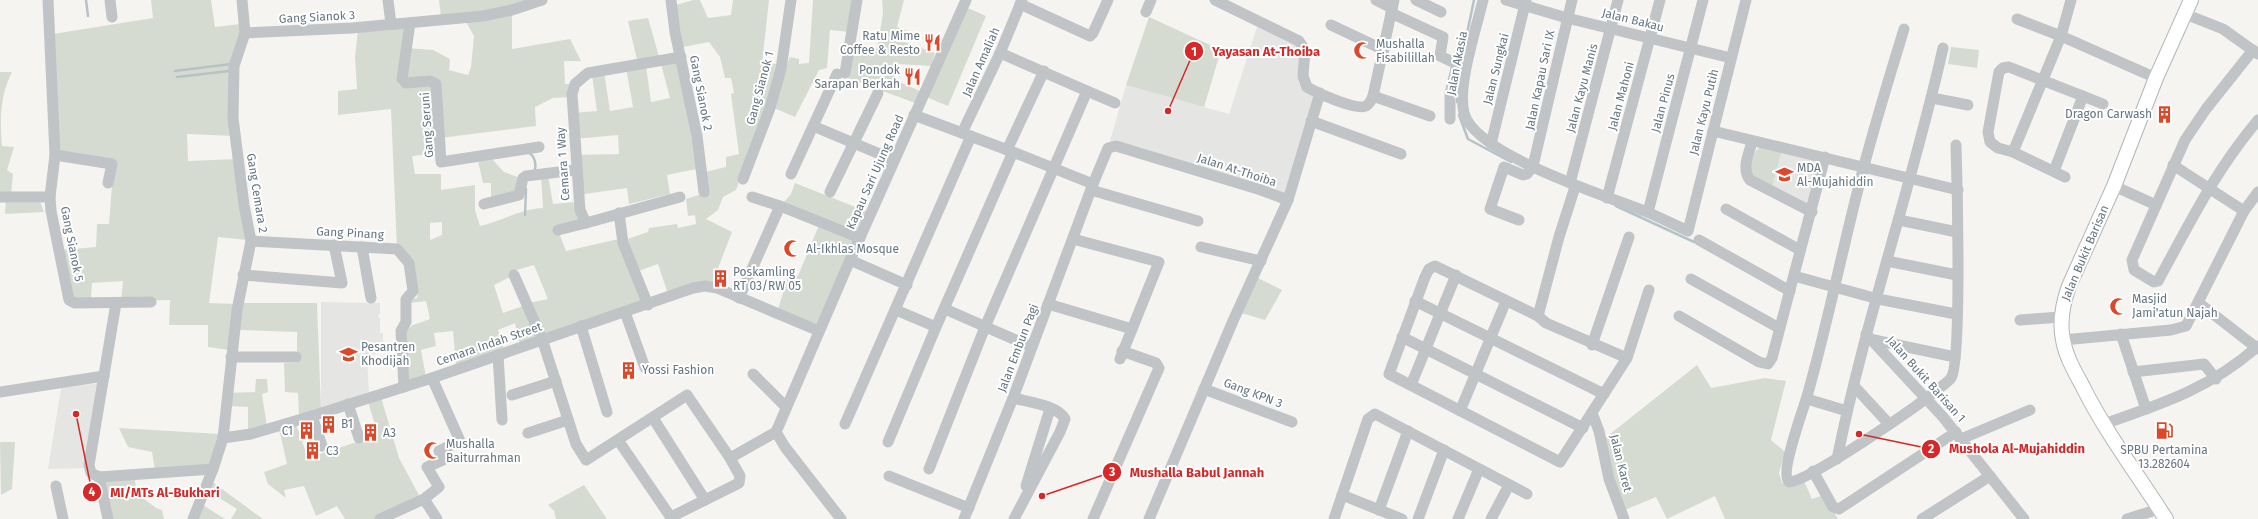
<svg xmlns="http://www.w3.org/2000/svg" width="2258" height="519" font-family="'Fira Sans',sans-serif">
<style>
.built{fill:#e5e6e4}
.green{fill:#d6dbd2;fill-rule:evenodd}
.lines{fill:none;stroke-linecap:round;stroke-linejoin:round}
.stream{stroke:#b6c3c6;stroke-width:2.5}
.major-casing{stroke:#b1b6b9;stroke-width:16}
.minor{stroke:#c0c4c7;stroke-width:11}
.major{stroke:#fff;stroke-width:14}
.labels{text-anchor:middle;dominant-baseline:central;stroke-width:4;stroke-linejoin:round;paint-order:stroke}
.street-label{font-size:12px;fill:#657681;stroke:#fff}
.poi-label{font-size:12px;fill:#657681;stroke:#fff;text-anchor:start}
.leader{fill:none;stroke:#d62828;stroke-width:1.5}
.callout-dot{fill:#d62828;stroke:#fff;stroke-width:1.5}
.mark-label{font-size:12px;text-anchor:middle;font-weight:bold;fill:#fff}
.callout-label{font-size:13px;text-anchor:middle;font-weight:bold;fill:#d62828;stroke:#fff;stroke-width:4;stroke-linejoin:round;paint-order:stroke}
</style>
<rect width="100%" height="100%" fill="#f5f4f1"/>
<!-- built -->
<g class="built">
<polygon points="1259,21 1299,41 1303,76 1320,93 1288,200 1108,148 1126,85 1229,114"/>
<polygon points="1761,147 1822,161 1810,208 1772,187 1755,150"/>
<polygon points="321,302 380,303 380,313 378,317 380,318 380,333 383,333 383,349 367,359 369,392 321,409"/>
<polygon points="100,383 87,468 48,469 61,388"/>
</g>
<!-- green -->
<g class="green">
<polygon points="151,0 211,0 215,27 241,24 243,35 233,66 234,136 187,134 188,161 237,159 247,240 218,237 209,303 235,304 229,350 208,347 208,325 169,325 170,300 121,301 123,281 92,283 91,300 73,301 62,250 96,247 97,224 109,224 114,159 62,153 56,149 53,34 153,18"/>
<polygon points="439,0 532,0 511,7 441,17"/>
<polygon points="693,0 700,0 708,18 731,15 733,0 769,0 762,63 779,64 770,99 736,190 723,197 718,210 706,219 732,232 712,284 668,294 658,264 636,272 625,240 648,232 649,228 677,224 678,228 696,224 695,215 688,216 686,199 708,192 705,172 726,167 726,157 739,154 731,94 734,93 731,78 725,78 720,57 709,42 683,47 676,5"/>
<polygon points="813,0 854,0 850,32 830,30 827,68 819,70 795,117 774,108 778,87 790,57 799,59 799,64 809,63"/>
<polygon points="882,0 904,0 897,27 908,31 905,42 935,53 931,66 898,64 895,80 920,91 915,103 845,77 853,44 877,48 883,14"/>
<polygon points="968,8 986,16 948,106 926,97"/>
<polygon points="512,10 512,49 570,39 581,61 564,61 565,84 575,84 572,97 553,98 535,107 536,126 440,138 437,87 426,81 401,76 406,48 433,50 450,59 449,70 468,75 471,67 474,36 464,18"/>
<polygon points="1149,17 1221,50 1204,107 1126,85"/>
<polygon points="648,18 660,60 681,57 701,168 667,175 670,194 629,204 627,188 578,195 575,155 619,154 618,135 574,139 573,113 597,111 592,75 604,72 610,111 633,107 626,68 646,66 651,102 670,98 660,60 638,64 628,21"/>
<path d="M407 25 398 76 399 85 408 87 432 84 438 153 412 156 415 174H441V190L475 185V210L480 226C501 221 521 209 543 208L541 176 548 175 553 204 573 202 580 221 558 230 566 251 623 238 642 303 547 336 528 303 548 299 534 265 510 272V277L494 285 503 313 523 306 539 338 520 345 515 323 498 330 504 350 456 366 453 331 434 333 436 346 421 350 426 377 406 384 404 332 413 325 430 319 426 301 409 303 408 300 417 298 418 293 413 291V286L397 249 391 109 338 115V91L357 89 355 57 358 30ZM442 222V235L430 240V223Z"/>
<polygon points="1951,47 1979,50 1977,68 1948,64"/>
<path d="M0 72H12C0 96 0 118 2 146L14 147 7 170 13 174 11 195H0Z"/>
<path d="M1761 147 1782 150 1772 187 1751 177C1749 165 1750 154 1761 147Z"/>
<polygon points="493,160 504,172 520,178 516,192 488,200 486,198 491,197 491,183 483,183 478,161"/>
<polygon points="795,183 868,212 858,235 783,203 791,194"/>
<polygon points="39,199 44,212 5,214 6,200"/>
<polygon points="819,225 856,239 820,324 809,325 778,309 789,274 798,276"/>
<polygon points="1258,278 1282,290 1265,320 1241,313"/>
<polygon points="243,303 317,303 321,411 299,418 298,393 285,392 284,363 297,363 297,332 238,330"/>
<polygon points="1697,365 1711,388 1765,378 1786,381 1771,440 1785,452 1779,473 1782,483 1788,486 1804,481 1812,499 1824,495 1838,519 1725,519 1715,496 1667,519 1656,497 1625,510 1617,494 1605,438"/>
<polygon points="256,379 267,379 268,392 262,394 267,427 248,433 248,407 228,406 229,393 255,392"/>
<polygon points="380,394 399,458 421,499 378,519 345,519 337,506 316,516 304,486 284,490 286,498 268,484 264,472 287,464 279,429 296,424 308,458 378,435 367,398"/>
<polygon points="119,428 220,434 211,467 155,470 152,452 128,447"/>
<polygon points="0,442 15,442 12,489 1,495"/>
<polygon points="135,478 136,493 156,508 162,510 164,519 112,519 108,494 103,481"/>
<polygon points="211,481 263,519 231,519 237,509 208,491"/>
<polygon points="584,485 607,519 556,519 554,511 548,505"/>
<polygon points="203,505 225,519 197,519"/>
</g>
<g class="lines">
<!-- stream -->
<g class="stream">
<polyline points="86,0 88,16"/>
<polyline points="1461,62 1474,0"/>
<polyline points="175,71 231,64"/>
<polyline points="177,77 229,71"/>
<polyline points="1457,102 1458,89"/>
<polyline points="1459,115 1468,139 1511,162"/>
<path d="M529 153C535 156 537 166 534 172"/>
<polyline points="1616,206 1694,242"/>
<polyline points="525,215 526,189"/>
</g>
<defs>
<path id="major" d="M2166 519C2138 475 2106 433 2083 387 2075 372 2066 357 2063 340 2059 321 2063 303 2069 286L2114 186 2156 78 2191 0"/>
</defs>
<!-- major casing -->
<use href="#major" class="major-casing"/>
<!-- minor -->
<g class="minor">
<polyline points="48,0 55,155 50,197 51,211 69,300 75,303 151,302"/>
<polyline points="110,0 112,17"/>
<polyline points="388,0 391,24"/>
<polyline points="671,0 675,32 697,136 704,192"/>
<path d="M1215 0 1299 41 1305 50 1303 76 1307 87C1317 93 1357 111 1366 106 1370 104 1371 100 1373 96L1394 0"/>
<polyline points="1376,0 1392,8"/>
<polyline points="1416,0 1441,12"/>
<path d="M1483 0C1476 30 1457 85 1464 113 1475 155 1607 196 1647 212 1661 218 1675 225 1688 231L1746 0"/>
<polyline points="1506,0 1567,18 1731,58"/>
<polyline points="1020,4 1090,36 1093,33 1108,0"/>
<polyline points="1146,12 1151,0"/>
<polyline points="1391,13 1443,37 1440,56 1457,64 1450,94 1450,119"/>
<polyline points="2185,14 2223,29 2258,54"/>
<polyline points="2017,19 2061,36 2156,78"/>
<polyline points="410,23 402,79 406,83 430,81 436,84 441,162 539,147"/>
<polyline points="1331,25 1384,50"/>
<path d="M1904 29C1890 75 1876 120 1864 166 1844 241 1829 318 1808 393 1804 408 1779 473 1789 482 1802 482 1849 451 1863 442 1888 425 1914 409 1937 390 1942 386 1948 382 1951 378 1962 362 1957 176 1956 145"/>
<polyline points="245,33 352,28 483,16 512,10 542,0"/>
<path d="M2253 50 2206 109 2185 140 2132 260 2134 270 2154 282 2158 281C2190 223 2215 171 2258 120"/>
<polyline points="845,73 857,0"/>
<polyline points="1087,91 1115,103"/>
<polyline points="1373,96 1430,116"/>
<polyline points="1932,98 1968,105"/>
<polyline points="914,115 1013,152 1093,184"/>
<polyline points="1311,121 1401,154"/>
<polyline points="813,126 894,160"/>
<polyline points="1713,131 1958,190"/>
<polyline points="962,133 1000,53 1022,0"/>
<path d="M1752 142C1749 153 1741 169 1750 180L1812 212"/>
<polyline points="1491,144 1526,0"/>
<polyline points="1007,150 1044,71"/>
<polyline points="2013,152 2061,36 2071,0"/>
<polyline points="55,155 112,164 108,183"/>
<polyline points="2173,165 2244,211"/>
<polyline points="2054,171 2083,96"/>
<polyline points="791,174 837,74"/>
<polyline points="2065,177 2013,152 1998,148 1990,142 1988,132 1999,72 2003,68 2009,67 2103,104"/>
<polyline points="743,179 770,108 781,69 791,0"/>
<polyline points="1570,183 1618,0"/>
<polyline points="2114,186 2156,205"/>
<polyline points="1091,190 1198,221"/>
<polyline points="830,192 878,93"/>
<polyline points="0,197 50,197"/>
<polyline points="680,197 586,223 580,210 572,94 575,84 588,73 681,57"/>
<polyline points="752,197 780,206"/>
<polyline points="1607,198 1660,0"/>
<polyline points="484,204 519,195 523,178 526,176 575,170"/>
<polyline points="1726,209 1800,250"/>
<polyline points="1648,212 1703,0"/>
<polyline points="619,213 623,243 648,305"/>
<polyline points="1519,220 1490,209 1504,167 1523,175 1527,174 1533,166 1572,0"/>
<polyline points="1899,220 1957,232"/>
<polyline points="558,230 586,223"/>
<polyline points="1073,239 1159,262 1120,359"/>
<polyline points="1699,240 1790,291"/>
<polyline points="251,241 397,249 409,263 413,291 406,299 406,322 401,331 404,387"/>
<polyline points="362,247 371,298"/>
<polyline points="1201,247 1261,261"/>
<polyline points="850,260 907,285"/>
<polyline points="1887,261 1957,275"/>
<polyline points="243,275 342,283 334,245"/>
<polyline points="514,275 542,339 576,444 586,460 687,395 730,458 776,432"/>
<polyline points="1794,276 1878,299 1956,314"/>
<polyline points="1691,279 1779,328"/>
<polyline points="739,298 780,206 860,238"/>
<polyline points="1415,301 1604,394"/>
<polyline points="116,303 89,465 91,473 99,477 213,469"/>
<polyline points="2199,303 2258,349"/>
<polyline points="1048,304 1132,329"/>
<polyline points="945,309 1032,347"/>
<polyline points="625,312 645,368"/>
<polyline points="1538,316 1559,237 1574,190"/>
<polyline points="1679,316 1759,362 1768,364 1772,358 1825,157"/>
<polyline points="2020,320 2061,317"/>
<polyline points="581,326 607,412"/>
<polyline points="936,327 1013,152"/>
<polyline points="1866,334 1943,417 2024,519"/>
<polyline points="2121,334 2146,409"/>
<polyline points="1402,337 1583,428"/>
<polyline points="1874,340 1955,357"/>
<polyline points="2063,340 2171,330 2186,326 2244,211 2258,192"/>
<polyline points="1592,345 1629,237"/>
<polyline points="498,355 502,420"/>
<polyline points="231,357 296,357"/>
<polyline points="1627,358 1546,323 1538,316 1435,266 1429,269 1425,277 1389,374 1560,462 1627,358 1649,290"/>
<polyline points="2133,372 2204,364 2216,379"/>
<polyline points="753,374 786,407"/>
<polyline points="1411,385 1456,275"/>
<polyline points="1854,386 1889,424"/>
<polyline points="1204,389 1292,422"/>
<polyline points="0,392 104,376"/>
<polyline points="512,395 556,381"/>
<path d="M1013 398C1028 402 1057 405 1065 419L1060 432 1014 519"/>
<polyline points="1807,399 1847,411"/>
<polyline points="348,404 359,438"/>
<polyline points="1460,411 1506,301"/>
<polyline points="1592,413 1599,431 1609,479 1624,519"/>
<polyline points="312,416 322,446"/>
<polyline points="653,418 705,500"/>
<polyline points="845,424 971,136"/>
<path d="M2104 424C2162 404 2211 388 2258 346"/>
<polyline points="528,433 568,420"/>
<polyline points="223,438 237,310 251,241 244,205 233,118 234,66 245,33 242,0"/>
<polyline points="1961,439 2030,410"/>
<polyline points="618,440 672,519"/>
<polyline points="888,442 936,327 896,310"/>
<path d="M1837 459C1865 320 1912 186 1943 48"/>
<polyline points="929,469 985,327 1087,91 1000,53"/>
<polyline points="1813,471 1833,507 1839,509 1956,432"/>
<polyline points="889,476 969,508"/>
<polyline points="99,477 108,519"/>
<polyline points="56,486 63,519"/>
<polyline points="1026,486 1050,409"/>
<polyline points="1342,495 1402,519"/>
<polyline points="424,499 437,519"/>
<polyline points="1379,510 1408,431"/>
<polyline points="671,517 739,483 740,476 730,458"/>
<polyline points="193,519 213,469 223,438 251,434 312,416 432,378 693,288 705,286 717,288 819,331"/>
<polyline points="380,519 424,499 439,487 427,467 443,460 439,451 460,441 432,378"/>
<polyline points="841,519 785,447 776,432 850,260 966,0"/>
<polyline points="964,519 1013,398 1093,184 1108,148 1116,146 1261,190 1288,200 1320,93"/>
<polyline points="1093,519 1159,368 1156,363 1122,351"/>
<polyline points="1149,519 1233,321 1288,200"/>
<polyline points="1334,519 1368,419 1375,414 1527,494"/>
<polyline points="1418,519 1444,450"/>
<polyline points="1458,519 1479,469"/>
<polyline points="1491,519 1509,485"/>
<polyline points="1922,519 1990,476"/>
<polyline points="2127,519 2159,509"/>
</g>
<!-- major -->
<use href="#major" class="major"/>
</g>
<!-- icons -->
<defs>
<symbol id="restaurant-bare" viewBox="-9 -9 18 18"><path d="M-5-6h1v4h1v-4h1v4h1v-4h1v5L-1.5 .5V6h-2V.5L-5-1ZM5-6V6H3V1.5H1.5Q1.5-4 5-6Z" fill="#db492a" stroke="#fff" stroke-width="2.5" paint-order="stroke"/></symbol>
<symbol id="mosque-bare" viewBox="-9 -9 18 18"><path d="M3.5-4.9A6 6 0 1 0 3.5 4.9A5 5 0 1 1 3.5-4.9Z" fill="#db492a" stroke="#fff" stroke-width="2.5" paint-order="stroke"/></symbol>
<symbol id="building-bare" viewBox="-9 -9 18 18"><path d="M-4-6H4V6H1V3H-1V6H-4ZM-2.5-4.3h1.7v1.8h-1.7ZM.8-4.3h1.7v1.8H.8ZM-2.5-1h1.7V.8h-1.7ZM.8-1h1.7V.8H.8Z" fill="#db492a" stroke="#fff" stroke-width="2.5" paint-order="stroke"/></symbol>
<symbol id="school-bare" viewBox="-9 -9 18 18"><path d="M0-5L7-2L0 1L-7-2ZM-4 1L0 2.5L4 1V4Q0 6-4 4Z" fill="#db492a" stroke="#fff" stroke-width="2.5" paint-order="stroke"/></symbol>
<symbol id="fuel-bare" viewBox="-9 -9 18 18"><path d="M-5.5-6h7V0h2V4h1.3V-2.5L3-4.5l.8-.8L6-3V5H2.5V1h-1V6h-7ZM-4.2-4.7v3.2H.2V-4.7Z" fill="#db492a" stroke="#fff" stroke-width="2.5" paint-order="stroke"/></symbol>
</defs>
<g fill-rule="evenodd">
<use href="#restaurant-bare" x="920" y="30" width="25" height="25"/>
<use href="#mosque-bare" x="1350" y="38" width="25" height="25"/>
<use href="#restaurant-bare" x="900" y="64" width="25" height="25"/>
<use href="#building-bare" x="2152" y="102" width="25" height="25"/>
<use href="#school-bare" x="1772" y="162" width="25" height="25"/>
<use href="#mosque-bare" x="780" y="236" width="25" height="25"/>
<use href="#building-bare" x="708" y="266" width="25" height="25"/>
<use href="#mosque-bare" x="2106" y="294" width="25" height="25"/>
<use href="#school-bare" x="336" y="342" width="25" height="25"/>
<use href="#building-bare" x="616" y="358" width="25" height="25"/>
<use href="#building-bare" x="316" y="412" width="25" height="25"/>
<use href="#building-bare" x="294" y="418" width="25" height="25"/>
<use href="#fuel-bare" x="2152" y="418" width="25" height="25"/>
<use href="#building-bare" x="358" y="420" width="25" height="25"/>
<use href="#building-bare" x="300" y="438" width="25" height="25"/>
<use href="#mosque-bare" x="420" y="438" width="25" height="25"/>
</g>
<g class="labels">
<!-- street labels -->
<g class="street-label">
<text transform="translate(317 17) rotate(-3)">Gang Sianok 3</text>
<text transform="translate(1633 20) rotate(14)">Jalan Bakau</text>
<text transform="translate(981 62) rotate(-66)">Jalan Amaliah</text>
<text transform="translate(1457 63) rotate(-79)">Jalan Akasia</text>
<text transform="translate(1496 69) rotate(-76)">Jalan Sungkai</text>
<text transform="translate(1540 80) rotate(-78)">Jalan Kapau Sari IX</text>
<text transform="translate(760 88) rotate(-75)">Gang Sianok 1</text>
<text transform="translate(1582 88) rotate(-75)">Jalan Kayu Manis</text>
<text transform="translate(701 93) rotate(79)">Gang Sianok 2</text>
<text transform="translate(1621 96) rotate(-75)">Jalan Mahoni</text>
<text transform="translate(1663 103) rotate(-75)">Jalan Pinus</text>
<text transform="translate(1704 112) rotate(-76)">Jalan Kayu Putih</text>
<text transform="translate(427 125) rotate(-94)">Gang Seruni</text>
<text transform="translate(563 164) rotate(-94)">Cemara 1 Way</text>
<text transform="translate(1237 170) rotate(18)">Jalan At-Thoiba</text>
<text transform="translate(875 172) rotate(-66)">Kapau Sari Ujung Road</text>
<text transform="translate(257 193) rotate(81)">Gang Cemara 2</text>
<text transform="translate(350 233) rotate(3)">Gang Pinang</text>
<text transform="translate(72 244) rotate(79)">Gang Sianok 5</text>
<text transform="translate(2085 253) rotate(-67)">Jalan Bukit Barisan</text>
<text transform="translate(489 344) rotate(-19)">Cemara Indah Street</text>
<text transform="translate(1018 348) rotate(-69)">Jalan Embun Pagi</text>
<text transform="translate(1926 379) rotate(48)">Jalan Bukit Barisan 1</text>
<text transform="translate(1253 393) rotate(21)">Gang KPN 3</text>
<text transform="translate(1621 463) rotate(76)">Jalan Karet</text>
</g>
<!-- poi labels -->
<g class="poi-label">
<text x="920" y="36" text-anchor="end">Ratu Mime<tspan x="920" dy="14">Coffee &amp; Resto</tspan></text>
<text x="1376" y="44">Mushalla<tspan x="1376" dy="14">Fisabilillah</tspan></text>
<text x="900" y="70" text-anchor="end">Pondok<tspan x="900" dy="14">Sarapan Berkah</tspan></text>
<text x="2152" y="114" text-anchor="end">Dragon Carwash</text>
<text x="1797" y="168">MDA<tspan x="1797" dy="14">Al-Mujahiddin</tspan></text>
<text x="806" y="249">Al-Ikhlas Mosque</text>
<text x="733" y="272">Poskamling<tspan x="733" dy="14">RT 03/RW 05</tspan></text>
<text x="2132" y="299">Masjid<tspan x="2132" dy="14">Jami'atun Najah</tspan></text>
<text x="361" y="347">Pesantren<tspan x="361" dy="14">Khodijah</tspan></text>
<text x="642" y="370">Yossi Fashion</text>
<text x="341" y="424">B1</text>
<text x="293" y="431" text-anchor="end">C1</text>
<text x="383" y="433">A3</text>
<text x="446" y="444">Mushalla<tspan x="446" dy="14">Baiturrahman</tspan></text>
<text x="2164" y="450" text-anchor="middle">SPBU Pertamina<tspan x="2164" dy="14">13.282604</tspan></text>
<text x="326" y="451">C3</text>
</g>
</g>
<!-- callouts -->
<path class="leader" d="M1168 111L1194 51M1859 434L1931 449M1042 496L1112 472M76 414L92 492"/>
<g class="callout-dot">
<circle cx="1168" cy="111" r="4"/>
<circle cx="1859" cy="434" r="4"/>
<circle cx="1042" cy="496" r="4"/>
<circle cx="76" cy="414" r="4"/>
<circle cx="1194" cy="51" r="10"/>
<circle cx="1931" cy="449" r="10"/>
<circle cx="1112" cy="472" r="10"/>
<circle cx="92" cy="492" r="10"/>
</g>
<g class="mark-label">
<text x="1194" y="56">1</text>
<text x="1931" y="453">2</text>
<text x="1112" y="476">3</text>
<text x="92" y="496">4</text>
</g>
<g class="callout-label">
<text x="1266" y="56">Yayasan At-Thoiba</text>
<text x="2017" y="453">Mushola Al-Mujahiddin</text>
<text x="1197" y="477">Mushalla Babul Jannah</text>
<text x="165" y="497">MI/MTs Al-Bukhari</text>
</g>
</svg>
